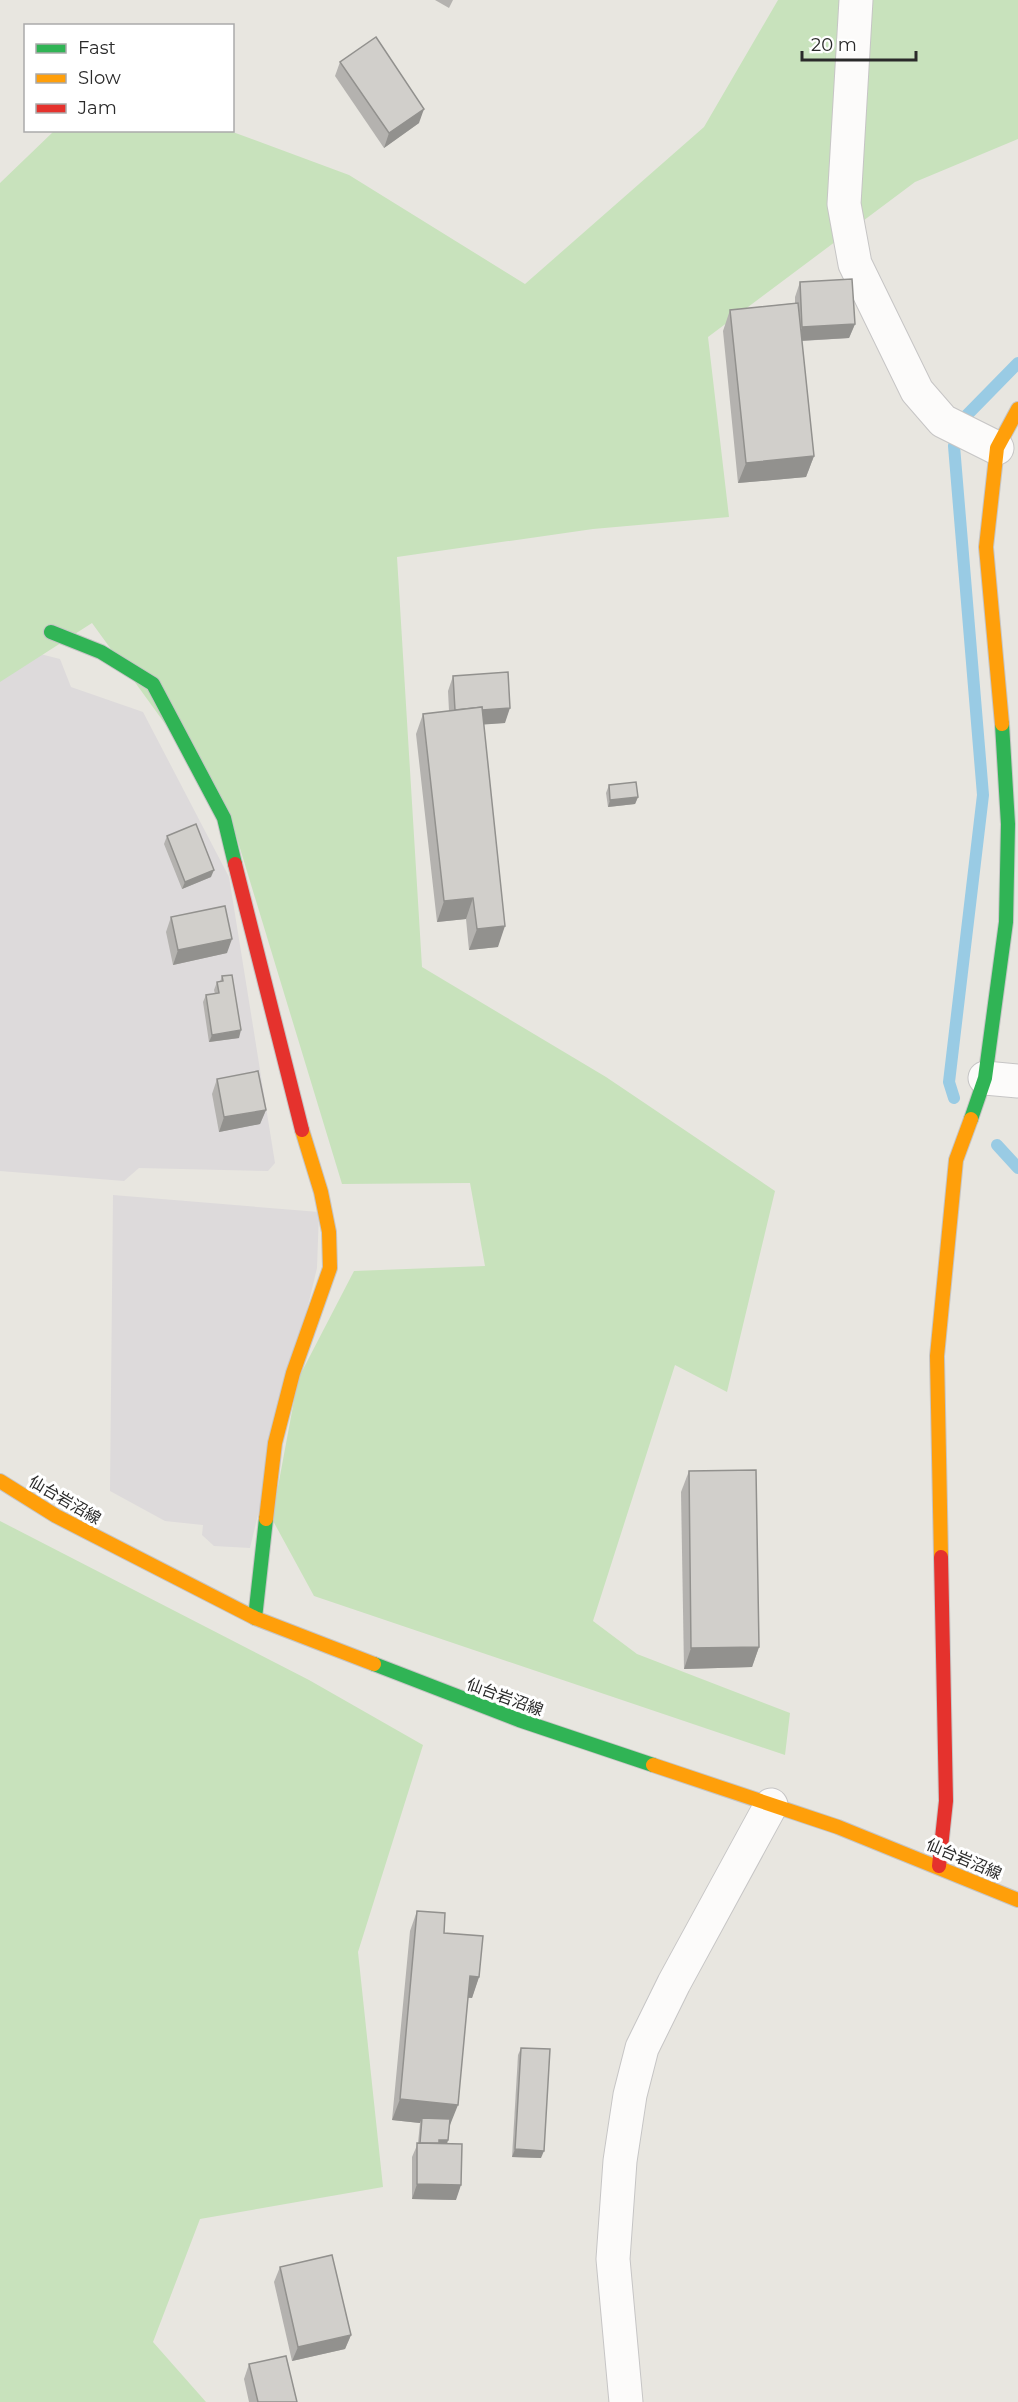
<svg xmlns="http://www.w3.org/2000/svg" width="1018" height="2402" font-family="Montserrat,'Noto Sans JP',sans-serif">
<style>
.industrial{fill:#dddadb}
.green{fill:#c8e2bc}
.lines{fill:none;stroke-linecap:round;stroke-linejoin:round}
.stream{stroke:#99cbe4;stroke-width:12}
.street-casing{stroke:#c6c5c5;stroke-width:35}
.fast-casing{stroke:#c6c5c5;stroke-width:16}
.slow-casing{stroke:#c6c5c5;stroke-width:16}
.jam-casing{stroke:#c6c5c5;stroke-width:16}
.street{stroke:#fcfbfa;stroke-width:33}
.fast{stroke:#30b455;stroke-width:14}
.slow{stroke:#ff9f0a;stroke-width:14}
.jam{stroke:#e5322d;stroke-width:14}
.wall{fill:#b4b2af}
.shaded-wall{fill:#92918e}
.building{fill:#d1cfcb;stroke:#92918e;stroke-width:1.5}
.labels{text-anchor:middle;dominant-baseline:central;stroke-width:6;stroke-linejoin:round;paint-order:stroke}
.street-label{font-size:16px;fill:#2a2a2a;stroke:#fff}
</style>
<rect width="100%" height="100%" fill="#e8e6e0"/>
<!-- industrial -->
<g class="industrial">
<polygon points="0,644 60,659 71,687 143,712 229,877 275,1163 268,1171 139,1168 124,1181 0,1171"/>
<polygon points="113,1195 319,1212 317,1268 250,1548 214,1546 202,1535 203,1525 165,1521 110,1491"/>
</g>
<!-- green -->
<g class="green">
<polygon points="778,0 1018,0 1018,139 915,182 708,337 729,517 593,529 397,557 422,967 606,1077 775,1191 727,1392 675,1365 593,1621 637,1654 790,1713 785,1755 314,1596 272,1519 298,1379 354,1271 485,1266 470,1183 342,1184 229,812 92,623 0,682 0,183 54,131 230,131 349,175 525,284 704,127"/>
<polygon points="0,1521 309,1680 423,1745 358,1952 383,2187 200,2219 153,2342 206,2402 0,2402"/>
</g>
<g class="lines">
<!-- stream -->
<g class="stream">
<polyline points="954,1098 949,1082 983,795 954,446 965,417 1018,363"/>
<polyline points="997,1145 1018,1168"/>
</g>
<defs>
<g id="street">
<polyline points="856,0 844,204 855,264 917,391 943,421 997,448"/>
<polyline points="985,1078 1018,1081"/>
<polyline points="626,2402 613,2259 620,2161 630,2095 642,2048 674,1983 771,1805"/>
</g>
<g id="fast">
<polyline points="51,632 101,652 153,684 224,818 235,864"/>
<polyline points="971,1119 985,1078 1006,922 1008,824 1002,724"/>
<polyline points="255,1618 266,1519"/>
<polyline points="374,1664 519,1720 653,1765"/>
</g>
<g id="slow">
<polyline points="1002,724 986,547 997,448 1018,409"/>
<polyline points="0,1481 56,1516 255,1618 374,1664"/>
<polyline points="266,1519 275,1443 293,1373 330,1268 329,1232 321,1192 302,1130"/>
<polyline points="941,1557 937,1356 956,1160 971,1119"/>
<polyline points="653,1765 838,1827 1018,1900"/>
</g>
<g id="jam">
<polyline points="235,864 302,1130"/>
<polyline points="939,1866 946,1801 941,1557"/>
</g>
</defs>
<!-- street casing -->
<use href="#street" class="street-casing"/>
<!-- fast casing -->
<use href="#fast" class="fast-casing"/>
<!-- slow casing -->
<use href="#slow" class="slow-casing"/>
<!-- jam casing -->
<use href="#jam" class="jam-casing"/>
<!-- street -->
<use href="#street" class="street"/>
<!-- fast -->
<use href="#fast" class="fast"/>
<!-- slow -->
<use href="#slow" class="slow"/>
<!-- jam -->
<use href="#jam" class="jam"/>
</g>
<!-- wall -->
<g class="wall">
<polygon points="435,0 453,0 449,8"/>
<polygon points="340,62 419,123 384,148 335,76"/>
<polygon points="800,282 855,324 849,338 802,341 814,456 806,477 738,483 723,331 730,310 795,303 795,297"/>
<polygon points="453,676 505,723 483,724 498,947 469,950 466,919 437,922 416,734 423,714 449,711 448,691"/>
<polygon points="609,785 638,797 635,804 608,807 606,793"/>
<polygon points="167,836 211,877 182,889 164,844"/>
<polygon points="171,917 227,953 173,965 166,932"/>
<polygon points="222,976 239,1038 209,1042 203,1002 206,995 215,994 214,990 217,982 220,982"/>
<polygon points="217,1079 266,1110 260,1124 219,1132 212,1094"/>
<polygon points="689,1471 759,1647 752,1667 684,1669 681,1492"/>
<polygon points="417,1911 444,1933 479,1977 472,1998 468,1998 447,2143 456,2200 412,2199 412,2157 418,2143 420,2123 392,2120 410,1931"/>
<polygon points="521,2048 541,2158 512,2157 518,2055"/>
<polygon points="280,2267 351,2335 345,2349 292,2361 274,2282"/>
<polygon points="249,2364 297,2402 249,2402 244,2379"/>
</g>
<!-- shaded-wall -->
<g class="shaded-wall">
<polygon points="424,109 419,123 384,148 389,133"/>
<polygon points="855,324 849,338 797,341 802,327"/>
<polygon points="814,456 806,477 738,483 746,463"/>
<polygon points="510,708 505,723 450,727 455,712"/>
<polygon points="638,797 635,804 608,807 610,800"/>
<polygon points="214,870 211,877 182,889 185,882"/>
<polygon points="473,898 466,919 437,922 444,901"/>
<polygon points="505,926 498,947 469,950 477,929"/>
<polygon points="232,939 227,953 173,965 178,950"/>
<polygon points="241,1030 239,1038 209,1042 212,1035"/>
<polygon points="266,1110 260,1124 219,1132 224,1117"/>
<polygon points="759,1647 752,1667 684,1669 691,1648"/>
<polygon points="470,1976 479,1977 472,1998 462,1997"/>
<polygon points="400,2099 458,2105 450,2125 421,2123 422,2118 420,2123 392,2120"/>
<polygon points="439,2140 448,2140 446,2148 436,2155"/>
<polygon points="515,2149 544,2151 541,2158 512,2157"/>
<polygon points="417,2184 461,2185 456,2200 412,2199"/>
<polygon points="351,2335 345,2349 292,2361 298,2347"/>
</g>
<!-- building -->
<g class="building">
<polygon points="376,37 424,109 389,133 340,62"/>
<polygon points="852,279 855,324 802,327 800,282"/>
<polygon points="798,303 814,456 746,463 730,310"/>
<polygon points="508,672 510,708 482,710 482,707 455,710 453,676"/>
<polygon points="482,707 505,926 477,929 473,898 444,901 423,714"/>
<polygon points="636,782 638,797 610,800 609,785"/>
<polygon points="196,824 214,870 185,882 167,836"/>
<polygon points="225,906 232,939 178,950 171,917"/>
<polygon points="232,975 241,1030 212,1035 206,995 219,993 217,982 223,981 222,976"/>
<polygon points="258,1071 266,1110 224,1117 217,1079"/>
<polygon points="756,1470 759,1647 691,1648 689,1471"/>
<polygon points="417,1911 445,1913 444,1933 483,1936 479,1977 470,1976 458,2105 400,2099"/>
<polygon points="521,2048 550,2049 544,2151 515,2149"/>
<polygon points="422,2118 450,2119 448,2140 439,2140 439,2143 420,2143"/>
<polygon points="417,2143 462,2144 461,2185 417,2184"/>
<polygon points="332,2255 351,2335 298,2347 280,2267"/>
<polygon points="286,2356 297,2402 258,2402 249,2364"/>
</g>
<g class="labels">
<!-- street labels -->
<g class="street-label">
<text transform="translate(65 1500) rotate(30)">仙台岩沼線</text>
<text transform="translate(505 1697) rotate(20)">仙台岩沼線</text>
<text transform="translate(964 1859) rotate(23)">仙台岩沼線</text>
</g>
</g>
<!-- legend -->
<rect x="24" y="24" width="210" height="108" fill="#ffffff" stroke="#aaaaaa" stroke-width="1.5"/>
<rect x="36" y="44" width="30" height="9" fill="#30b455" stroke="#aaaaaa" stroke-width="1.5"/>
<text x="78" y="54" font-size="18" fill="#2a2a2a">Fast</text>
<rect x="36" y="74" width="30" height="9" fill="#ff9f0a" stroke="#aaaaaa" stroke-width="1.5"/>
<text x="78" y="84" font-size="18" fill="#2a2a2a">Slow</text>
<rect x="36" y="104" width="30" height="9" fill="#e5322d" stroke="#aaaaaa" stroke-width="1.5"/>
<text x="78" y="114" font-size="18" fill="#2a2a2a">Jam</text>
<!-- scale -->
<path d="M802 51v9h114v-9" fill="none" stroke="#2a2a2a" stroke-width="3"/>
<text x="811" y="51" font-size="18" fill="#2a2a2a" stroke="#ffffff" stroke-width="4.5" paint-order="stroke">20 m</text>
</svg>
